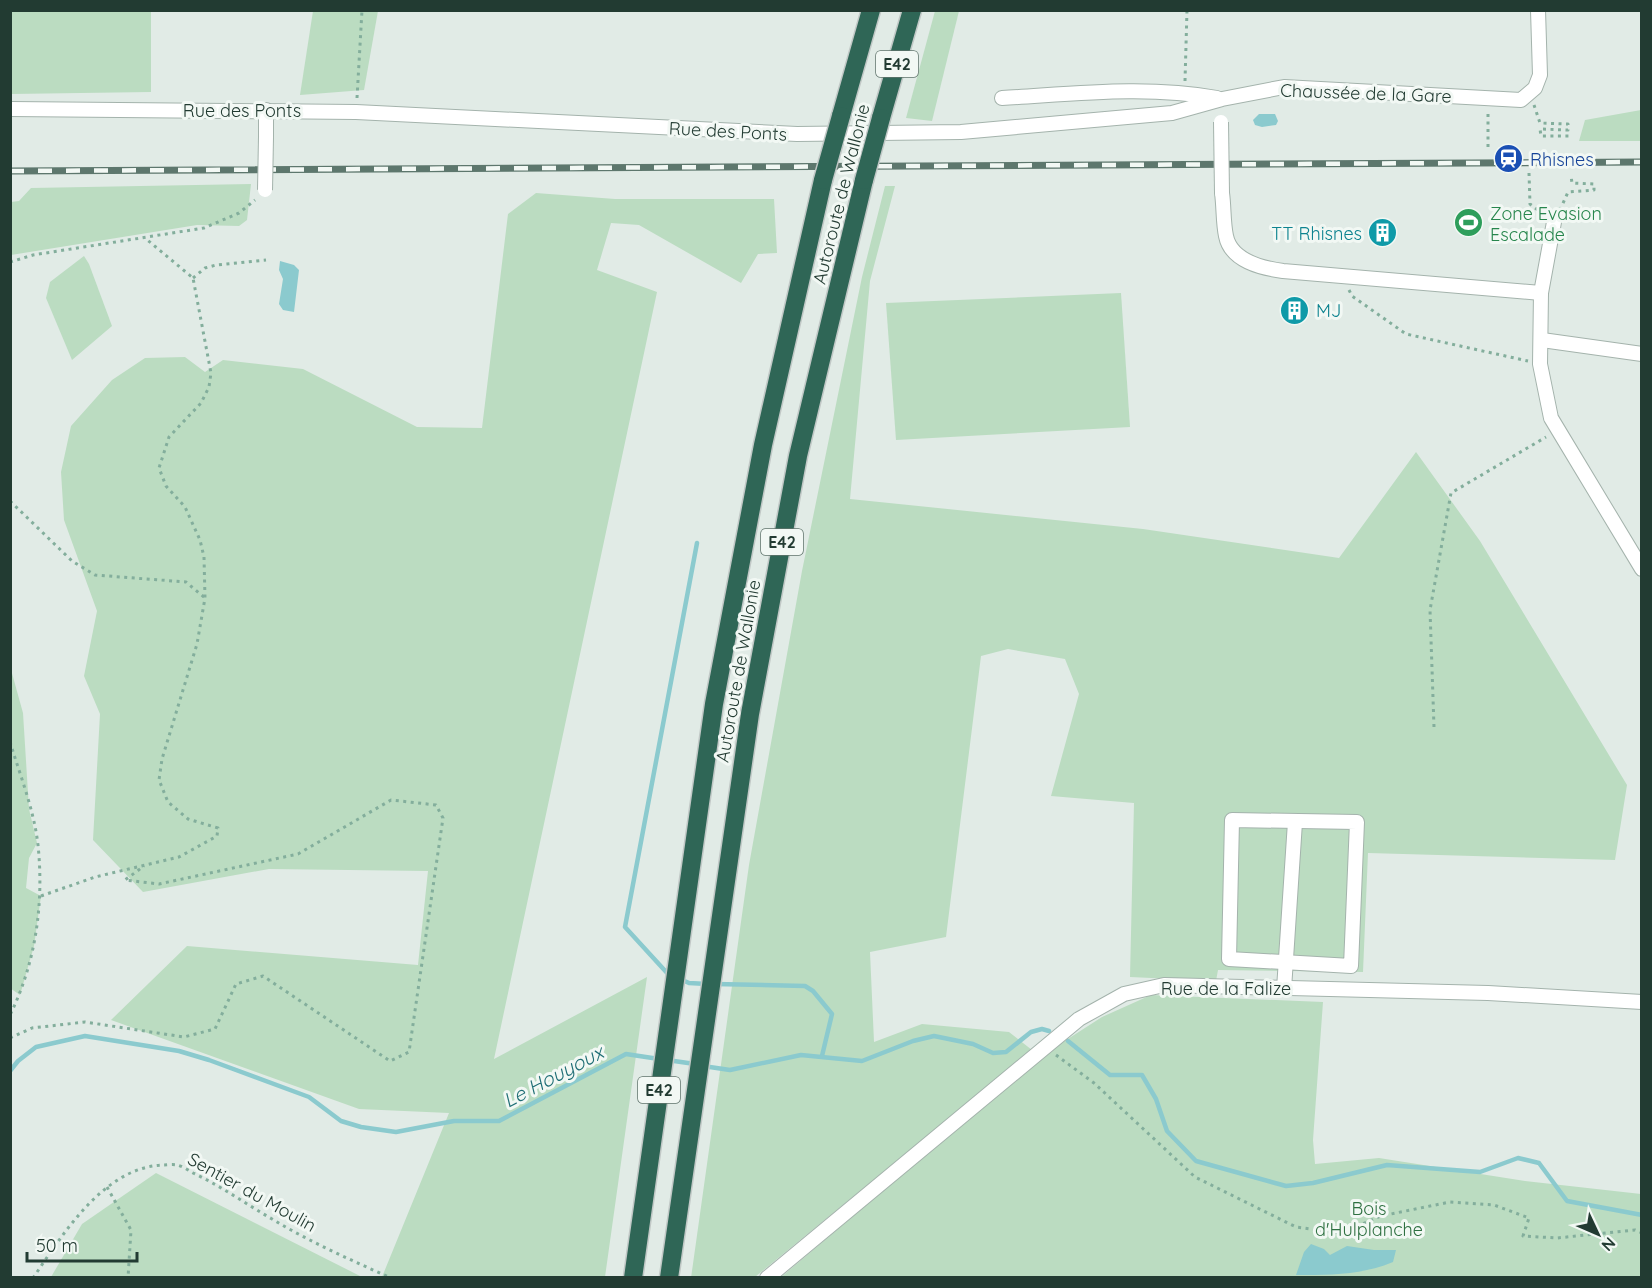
<svg xmlns="http://www.w3.org/2000/svg" width="1652" height="1288" font-family="Quicksand,sans-serif">
<style>
.green{fill:#bbdcc1}
.water{fill:#8bcace}
.lines{fill:none;stroke-linecap:round;stroke-linejoin:round}
.stream{stroke:#8bcace;stroke-width:4.5}
.minor-casing{stroke:#a4b3ac;stroke-width:16}
.highway-casing{stroke:#c1c8c6;stroke-width:21}
.path{stroke:#83ae9c;stroke-width:3;stroke-dasharray:3 4.5;stroke-linecap:butt}
.minor{stroke:#fff;stroke-width:14}
.highway{stroke:#2f6656;stroke-width:18}
.rail-casing{stroke:#5d776d;stroke-width:7}
.rail{stroke:#f2f8f4;stroke-width:4.5;stroke-dasharray:14;stroke-linecap:butt}
.minor-bridge-casing{stroke:#a4b3ac;stroke-width:16;stroke-linecap:butt}
.highway-bridge-casing{stroke:#c1c8c6;stroke-width:21;stroke-linecap:butt}
.minor-bridge{stroke:#fff;stroke-width:14}
.highway-bridge{stroke:#2f6656;stroke-width:18}
.labels{text-anchor:middle;dominant-baseline:central;stroke-width:6;stroke-linejoin:round;paint-order:stroke}
.shield{fill:#f2f8f4;stroke:#60746c;stroke-width:1.5}
.shield-label{font-size:16px;font-weight:bold;fill:#223b32}
.street-label{font-size:18px;fill:#223b32;stroke:#f2f8f4}
.transit-label{font-size:18px;fill:#164399;stroke:#f2f8f4;text-anchor:start}
.leisure-label{font-size:18px;fill:#27864d;stroke:#f2f8f4;text-anchor:start}
.culture-label{font-size:18px;fill:#0d838f;stroke:#f2f8f4;text-anchor:end}
.park-label{font-size:18px;fill:#2e7041;stroke:#f2f8f4}
.water-label{font-size:20px;font-style:italic;fill:#1f6e75;stroke:#f2f8f4}
</style>
<rect width="100%" height="100%" fill="#e1ebe6"/>
<!-- green -->
<g class="green">
<polygon points="10,11 151,11 151,92 11,94"/>
<polygon points="313,11 378,11 364,90 300,95"/>
<polygon points="935,11 959,11 932,121 906,118"/>
<polygon points="1641,110 1641,141 1579,141 1585,120"/>
<polygon points="251,184 247,220 239,226 197,225 11,255 11,202 19,201 31,188"/>
<polygon points="885,186 895,186 870,281 850,499 1143,529 1339,558 1416,452 1480,541 1627,785 1615,860 1368,853 1363,972 1218,970 1216,981 1130,977 1134,803 1051,796 1079,694 1065,659 1008,649 981,656 946,937 870,952 874,1042 922,1024 1009,1032 1032,1050 755,1277 691,1278 749,865 802,571 862,277"/>
<polygon points="536,193 615,199 774,199 777,253 758,254 741,283 639,225 611,223 597,270 657,292 494,1059 647,977 605,1277 382,1277 449,1113 359,1109 111,1020 187,946 418,965 428,871 269,869 143,892 93,840 100,714 84,676 97,611 64,520 61,472 71,426 112,380 145,358 185,357 205,372 223,360 303,369 417,427 482,428 508,214"/>
<polygon points="84,256 89,264 112,326 72,360 46,298 50,282"/>
<polygon points="1121,293 1130,427 896,440 886,303"/>
<polygon points="10,666 23,713 29,809 37,843 29,858 26,888 41,896 34,946 20,995 10,988"/>
<polygon points="1151,995 1323,1002 1313,1140 1315,1164 1379,1158 1525,1181 1641,1194 1641,1277 780,1278 1046,1053 1102,1017"/>
<polygon points="156,1173 362,1277 51,1277 82,1224"/>
</g>
<!-- water -->
<g class="water">
<polygon points="1259,114 1275,114 1278,121 1276,125 1262,127 1255,125 1253,120"/>
<polygon points="280,261 294,265 299,270 294,312 283,310 279,304 283,279 279,270"/>
<path d="M1311 1244 1324 1249 1330 1255 1347 1246 1374 1250H1396L1393 1262C1362 1275 1330 1275 1296 1275L1304 1252Z"/>
</g>
<g class="lines">
<!-- stream -->
<g class="stream">
<polyline points="673,976 668,974 625,927 697,543"/>
<polyline points="680,979 689,983 707,984"/>
<polyline points="715,984 805,986 813,991 832,1014 822,1056"/>
<polyline points="1068,1041 1110,1075 1142,1075 1156,1099 1167,1131 1196,1161 1286,1186 1313,1183 1387,1165 1480,1172 1518,1158 1539,1163 1567,1201 1642,1215"/>
<polyline points="667,1060 695,1064"/>
<polyline points="703,1066 730,1070 801,1055 862,1061 913,1041 934,1036 973,1044 993,1053 1006,1052 1031,1032 1042,1029 1049,1031"/>
<polyline points="10,1071 18,1061 36,1047 85,1036 179,1051 209,1060 309,1097 341,1121 361,1127 396,1132 454,1121 499,1121 626,1054 659,1059"/>
</g>
<defs>
<g id="minor">
<path d="M1002 98C1073 94 1146 85 1217 98"/>
<polyline points="10,109 356,112 797,134 961,132 1172,113 1222,99 1284,87 1521,100 1535,88 1540,75 1538,10"/>
<polyline points="266,137 266,110"/>
<path d="M1222 193C1224 207 1223 222 1226 236 1231 261 1261 268 1283 271L1541 293"/>
<polyline points="1554,222 1541,293 1540,364 1551,418 1642,569"/>
<polyline points="1542,340 1642,354"/>
<polygon points="1232,820 1357,822 1351,966 1229,959"/>
<polyline points="1284,989 1295,822"/>
<polyline points="767,1278 1079,1019 1124,994 1164,985 1488,993 1642,1002"/>
</g>
<g id="highway">
<polyline points="841,116 871,10"/>
<polyline points="881,118 912,10"/>
<polyline points="633,1278 714,704 763,445 823,180"/>
<polyline points="669,1278 750,714 798,456 864,180"/>
</g>
</defs>
<!-- minor casing -->
<use href="#minor" class="minor-casing"/>
<!-- highway casing -->
<use href="#highway" class="highway-casing"/>
<!-- path -->
<g class="path">
<polyline points="1185,81 1187,10"/>
<polyline points="357,98 362,10"/>
<polyline points="1534,105 1540,123 1568,124 1568,130 1540,129 1541,136 1570,136"/>
<polyline points="1488,147 1488,110"/>
<polyline points="1529,173 1530,204 1543,214"/>
<polyline points="1560,210 1568,192 1594,190 1594,184 1572,183 1571,176"/>
<polyline points="10,262 33,255 204,228 239,213 255,200"/>
<polyline points="193,278 205,268 216,265 266,260"/>
<polyline points="1349,290 1352,296 1406,334 1528,361"/>
<polyline points="10,501 72,561 95,575 186,582 205,598"/>
<polyline points="1434,727 1430,610 1451,493 1546,437"/>
<path d="M10 742C20 775 34 810 38 845 44 903 36 962 10 1015"/>
<polyline points="41,896 95,877 179,857 217,836 218,828 188,819 168,802 159,780 162,759 197,644 205,598 204,557 200,540 185,507 166,486 159,468 169,437 201,403 209,387 211,373 193,278 145,238"/>
<polyline points="10,1038 32,1028 85,1022 184,1037 215,1029 236,984 263,976 390,1061 409,1052 443,818 436,805 391,800 298,854 159,884 125,880 144,866"/>
<polyline points="1056,1055 1094,1083 1195,1177 1296,1227 1341,1233 1381,1216 1450,1202 1494,1205 1529,1218 1523,1236 1557,1238 1635,1230 1642,1233"/>
<polyline points="107,1187 131,1230 128,1278"/>
<path d="M33 1278C63 1234 104 1167 163 1165 167 1165 173 1164 177 1165 182 1166 188 1170 193 1173 221 1186 246 1204 272 1219 310 1242 351 1260 391 1278"/>
</g>
<!-- minor -->
<use href="#minor" class="minor"/>
<!-- highway -->
<use href="#highway" class="highway"/>
<defs>
<polyline id="rail" points="10,171 1642,162"/>
</defs>
<!-- rail casing -->
<use href="#rail" class="rail-casing"/>
<!-- rail -->
<use href="#rail" class="rail"/>
<defs>
<g id="minor-bridge">
<polyline points="1221,122 1222,193"/>
<polyline points="265,190 266,137"/>
</g>
<g id="highway-bridge">
<polyline points="823,180 841,116"/>
<polyline points="864,180 881,118"/>
</g>
</defs>
<!-- minor-bridge casing -->
<use href="#minor-bridge" class="minor-bridge-casing"/>
<!-- highway-bridge casing -->
<use href="#highway-bridge" class="highway-bridge-casing"/>
<!-- minor-bridge -->
<use href="#minor-bridge" class="minor-bridge"/>
<!-- highway-bridge -->
<use href="#highway-bridge" class="highway-bridge"/>
</g>
<!-- icons -->
<defs>
<symbol id="station-disc" viewBox="-11 -11 22 22"><circle r="9.5" fill="#1a4fb4" stroke="#f2f8f4"/><path d="M-3-6H3Q5-6 5-4V2Q5 4 3 4L4.5 6H3L1.5 4h-3L-3 6H-4.5L-3 4Q-5 4-5 2V-4Q-5-6-3-6ZM-3.5-4v3h7v-3ZM-3.5 1v1.5H-2V1ZM2 1v1.5H3.5V1Z" fill="#fff"/></symbol>
<symbol id="stadium-disc" viewBox="-11 -11 22 22"><circle r="9.5" fill="#2e9e5b" stroke="#f2f8f4"/><path d="M0-5a6.5 5 0 1 0 0 10a6.5 5 0 1 0 0-10ZM-3.5-1.8h7v3.6h-7Z" fill="#fff"/></symbol>
<symbol id="building-disc" viewBox="-11 -11 22 22"><circle r="9.5" fill="#0f9aa8" stroke="#f2f8f4"/><path d="M-4-6H4V6H1V3H-1V6H-4ZM-2.5-4.3h1.7v1.8h-1.7ZM.8-4.3h1.7v1.8H.8ZM-2.5-1h1.7V.8h-1.7ZM.8-1h1.7V.8H.8Z" fill="#fff"/></symbol>
</defs>
<g fill-rule="evenodd">
<use href="#station-disc" x="1492" y="142" width="33" height="33"/>
<use href="#stadium-disc" x="1452" y="206" width="33" height="33"/>
<use href="#building-disc" x="1366" y="216" width="33" height="33"/>
<use href="#building-disc" x="1278" y="294" width="33" height="33"/>
</g>
<g class="labels">
<!-- shield labels -->
<g class="shield">
<rect x="876" y="51" width="42" height="26" rx="4.5"/>
<rect x="761" y="529" width="42" height="26" rx="4.5"/>
<rect x="638" y="1077" width="42" height="26" rx="4.5"/>
</g>
<g class="shield-label">
<text x="897" y="64">E42</text>
<text x="782" y="542">E42</text>
<text x="659" y="1090">E42</text>
</g>
<!-- street labels -->
<g class="street-label">
<text transform="translate(1366 93) rotate(2)">Chaussée de la Gare</text>
<text x="242" y="110">Rue des Ponts</text>
<text transform="translate(728 131) rotate(3)">Rue des Ponts</text>
<text transform="translate(841 194) rotate(-76)">Autoroute de Wallonie</text>
<text transform="translate(738 671) rotate(-80)">Autoroute de Wallonie</text>
<text x="1226" y="988">Rue de la Falize</text>
<text transform="translate(252 1192) rotate(29)">Sentier du Moulin</text>
</g>
<!-- transit labels -->
<g class="transit-label">
<text x="1530" y="159">Rhisnes</text>
</g>
<!-- leisure labels -->
<g class="leisure-label">
<text x="1490" y="213">Zone Evasion<tspan x="1490" dy="21">Escalade</tspan></text>
</g>
<!-- culture labels -->
<g class="culture-label">
<text x="1362" y="233">TT Rhisnes</text>
<text x="1316" y="310" text-anchor="start">MJ</text>
</g>
<!-- park labels -->
<g class="park-label">
<text x="1369" y="1208">Bois<tspan x="1369" dy="21">d'Hulplanche</tspan></text>
</g>
<!-- water labels -->
<g class="water-label">
<text transform="translate(553 1076) rotate(-28)">Le Houyoux</text>
</g>
</g>
<!-- border -->
<rect width="1652" height="1288" fill="none" stroke="#223b32" stroke-width="24"/>
<!-- north arrow -->
<g transform="translate(1598 1234) rotate(134)" stroke="#f2f8f4" stroke-width="4.5" paint-order="stroke">
<path d="M0-4.5L10 22L0 15L-10 22Z" fill="#223b32"/>
<text y="-9" font-size="16" font-weight="bold" text-anchor="middle" fill="#223b32">N</text>
</g>
<!-- scale -->
<path d="M27 1252v9h110v-9" fill="none" stroke="#223b32" stroke-width="3"/>
<text x="36" y="1252" font-size="18" fill="#223b32" stroke="#f2f8f4" stroke-width="4.5" paint-order="stroke">50 m</text>
</svg>
